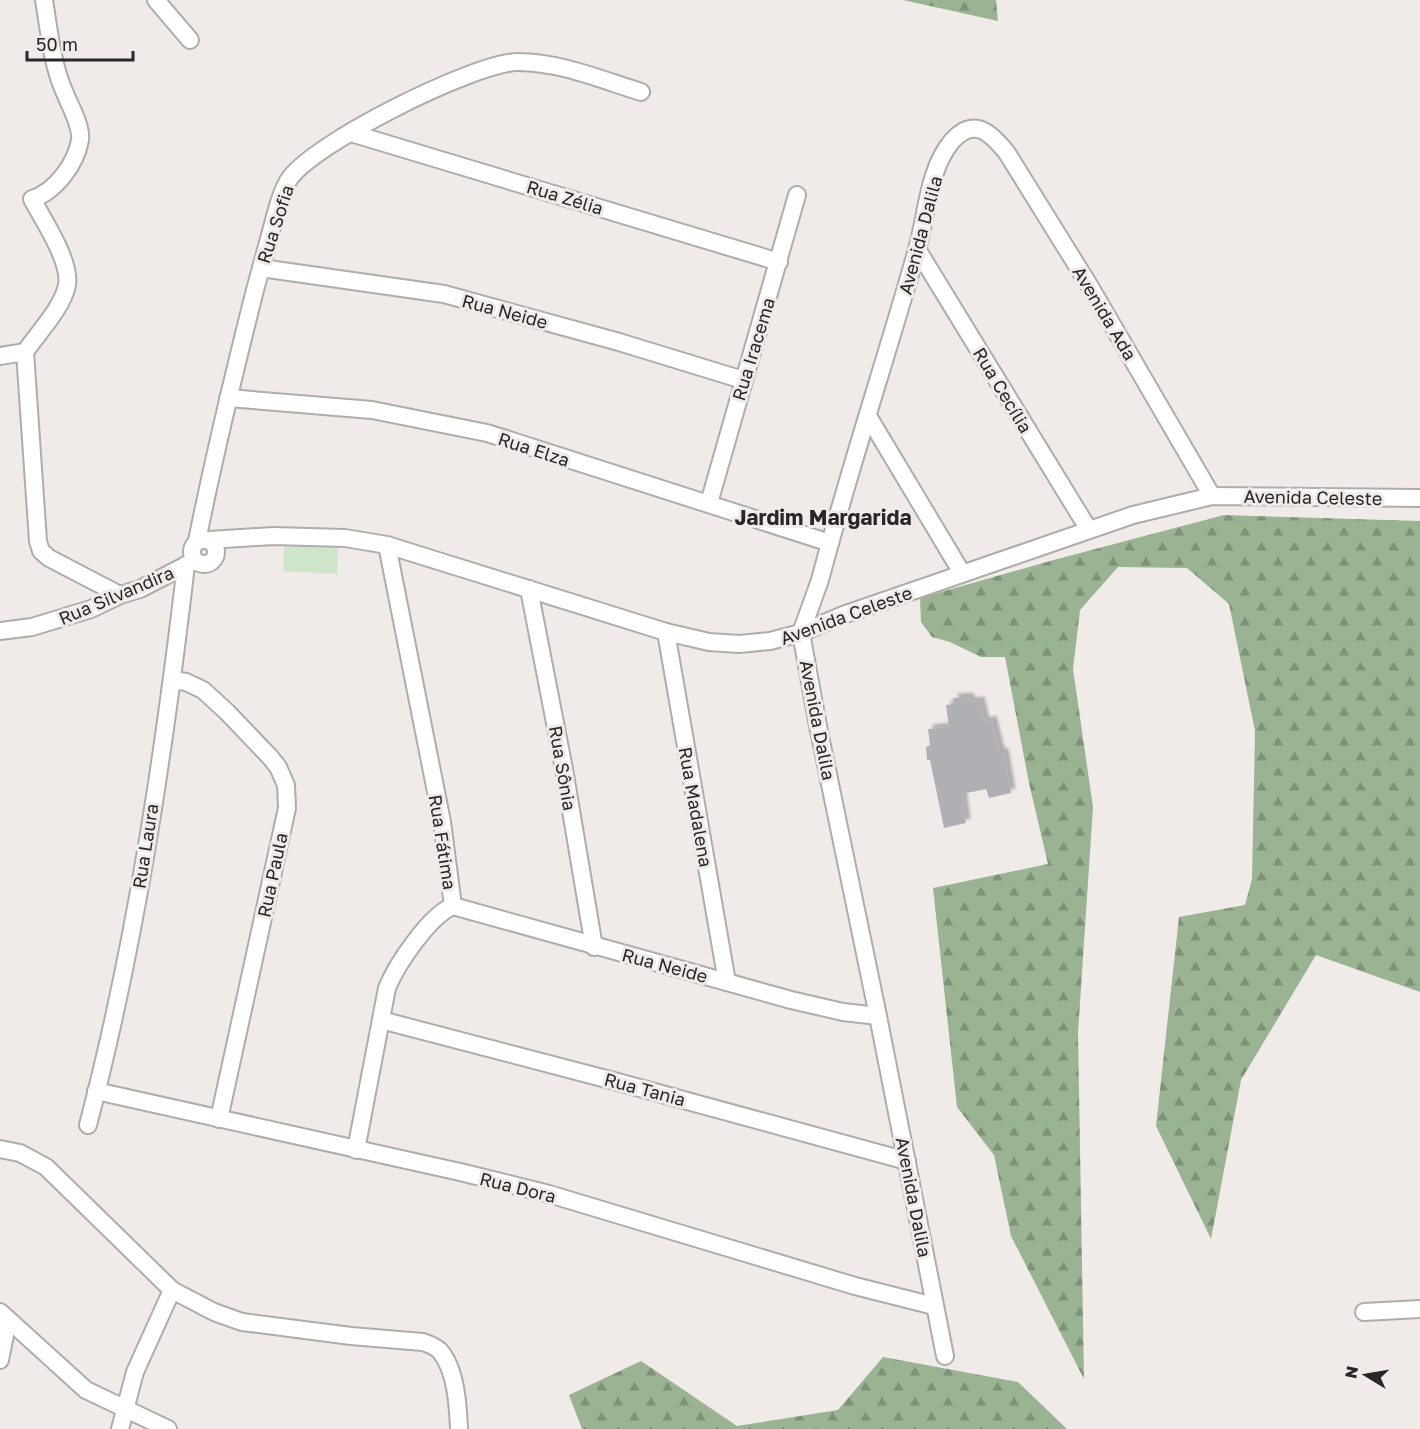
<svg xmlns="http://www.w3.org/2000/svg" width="1420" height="1429" font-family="'Golos Text',sans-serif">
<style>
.green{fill:#cfe5ca}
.forest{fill:url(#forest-firs)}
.building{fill:#b0afb3;filter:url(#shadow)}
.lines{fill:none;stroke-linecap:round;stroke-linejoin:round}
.minor-casing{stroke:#b1acaa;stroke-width:20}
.minor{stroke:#fff;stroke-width:16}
.labels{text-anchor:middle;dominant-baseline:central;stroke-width:6;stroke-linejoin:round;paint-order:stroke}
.street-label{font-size:18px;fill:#292726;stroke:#f0ebe8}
.quarter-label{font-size:21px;font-weight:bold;fill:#292726;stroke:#f0ebe8}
</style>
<defs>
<pattern id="forest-firs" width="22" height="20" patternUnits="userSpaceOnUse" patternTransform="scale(1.5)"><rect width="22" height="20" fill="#9ab393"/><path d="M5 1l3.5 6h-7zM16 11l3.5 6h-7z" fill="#7e9278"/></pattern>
<filter id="shadow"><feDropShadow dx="4.5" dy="-4.5" stdDeviation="1.5" flood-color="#0004"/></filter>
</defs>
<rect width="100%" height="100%" fill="#f0ebe8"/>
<!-- green -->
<polygon class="green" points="284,545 338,548 337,574 283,571"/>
<!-- forest -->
<g class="forest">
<polygon points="903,0 996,0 998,21"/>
<polygon points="1224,515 1420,521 1420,992 1316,955 1241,1080 1211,1239 1156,1126 1179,917 1245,905 1252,879 1255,731 1229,604 1187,568 1118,567 1080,610 1073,669 1093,807 1078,1033 1084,1379 1011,1236 994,1155 957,1107 933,888 1048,864 1029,783 1005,657 981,657 950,642 932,637 921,622 920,598 1050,561"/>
<polygon points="883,1357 1018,1382 1067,1429 582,1429 569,1395 641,1361 737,1426 838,1410"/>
</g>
<!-- building -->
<polygon class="building" points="969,697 970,702 980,701 985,722 992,720 1000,752 1004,753 1011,793 989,798 986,789 962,794 966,823 944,828 930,760 927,760 926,747 930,745 928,729 949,727 946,705 954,704 953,698"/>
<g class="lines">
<defs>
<g id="minor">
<polyline points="156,0 190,40"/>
<polyline points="351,133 779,262"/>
<polyline points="917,249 1089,530"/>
<polyline points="261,268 444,294 619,342 743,380"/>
<polyline points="25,352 38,541 41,551 49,558 120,595"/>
<path d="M0 356 25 352C38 333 63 307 67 285 71 261 43 220 32 199 55 192 76 164 80 140 82 126 69 104 64 91 52 64 49 30 44 0"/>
<polyline points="228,398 372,410 487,433 830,543"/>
<polyline points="868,416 962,573"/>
<polyline points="709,503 797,195"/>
<circle cx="204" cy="552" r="12"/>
<polyline points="209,540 273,536 345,538 387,545 666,632 709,642 739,644 770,641 801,633 843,615 1133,515 1212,496 1420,498"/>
<path d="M197 541C214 457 234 373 255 290 261 268 267 246 273 224 277 210 280 194 288 181 309 145 475 62 518 62 560 62 602 80 641 92"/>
<polyline points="387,545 442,822 453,906"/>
<polyline points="529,589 564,769 594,947"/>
<polyline points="0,631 32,627 91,609 120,595 140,589 194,561"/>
<polyline points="666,632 727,982"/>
<polyline points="173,680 186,682 203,690 227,712 270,757 278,767 286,785 287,808 219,1119"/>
<polyline points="453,906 791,1000 843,1012 878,1016"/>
<polyline points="381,1020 614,1081 907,1161"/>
<polyline points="96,1091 460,1172 549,1194 855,1286 934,1306"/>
<path d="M88 1125C136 942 164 753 186 565"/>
<path d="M0 1149 20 1153 46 1167 172 1290 214 1312 242 1322 351 1336 423 1342C429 1344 435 1346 440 1351 456 1370 458 1405 459 1429"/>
<path d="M356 1150 387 988C397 964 429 916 453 906"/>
<polyline points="0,1312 86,1390 168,1429"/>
<polyline points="1364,1312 1420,1309"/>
<path d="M945 1356 878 1016 818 726 801 633 820 580C849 470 885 362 916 253 927 217 927 171 952 141 974 116 991 133 1007 153L1089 285 1212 496"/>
<polyline points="0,1360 8,1320"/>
<polyline points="120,1429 135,1372 172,1290"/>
</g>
</defs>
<!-- minor casing -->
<use href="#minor" class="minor-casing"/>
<!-- minor -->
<use href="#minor" class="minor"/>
</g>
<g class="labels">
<!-- street labels -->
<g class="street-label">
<text transform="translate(565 197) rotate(17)">Rua Zélia</text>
<text transform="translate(275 224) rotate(-72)">Rua Sofia</text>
<text transform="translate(920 235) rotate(-75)">Avenida Dalila</text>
<text transform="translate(505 311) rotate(15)">Rua Neide</text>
<text transform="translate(1105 313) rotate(59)">Avenida Ada</text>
<text transform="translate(753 349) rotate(-73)">Rua Iracema</text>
<text transform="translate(1003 390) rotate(59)">Rua Cecília</text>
<text transform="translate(534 449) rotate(18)">Rua Elza</text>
<text transform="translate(1313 497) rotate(1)">Avenida Celeste</text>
<text transform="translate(116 595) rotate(-23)">Rua Silvandira</text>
<text transform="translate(846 615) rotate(-20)">Avenida Celeste</text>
<text transform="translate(818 720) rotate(79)">Avenida Dalila</text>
<text transform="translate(563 768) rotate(80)">Rua Sônia</text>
<text transform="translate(696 807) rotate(80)">Rua Madalena</text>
<text transform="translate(443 842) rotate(81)">Rua Fátima</text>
<text transform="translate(145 846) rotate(-81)">Rua Laura</text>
<text transform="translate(272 875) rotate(-78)">Rua Paula</text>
<text transform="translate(665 965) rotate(15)">Rua Neide</text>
<text transform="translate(645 1089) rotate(15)">Rua Tania</text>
<text transform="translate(518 1187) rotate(14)">Rua Dora</text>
<text transform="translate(914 1197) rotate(79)">Avenida Dalila</text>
</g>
<!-- quarter labels -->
<g class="quarter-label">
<text x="823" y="517">Jardim Margarida</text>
</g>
</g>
<!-- north arrow -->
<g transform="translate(1366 1375) rotate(281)" stroke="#f0ebe8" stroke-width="4.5" paint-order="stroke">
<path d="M0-4.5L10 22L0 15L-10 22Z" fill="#292726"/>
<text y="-9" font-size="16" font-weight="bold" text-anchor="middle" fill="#292726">N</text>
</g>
<!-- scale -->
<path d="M27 51v9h106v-9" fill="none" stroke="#292726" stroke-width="3"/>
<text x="36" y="51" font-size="18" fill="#292726" stroke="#f0ebe8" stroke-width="4.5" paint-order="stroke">50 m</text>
</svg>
